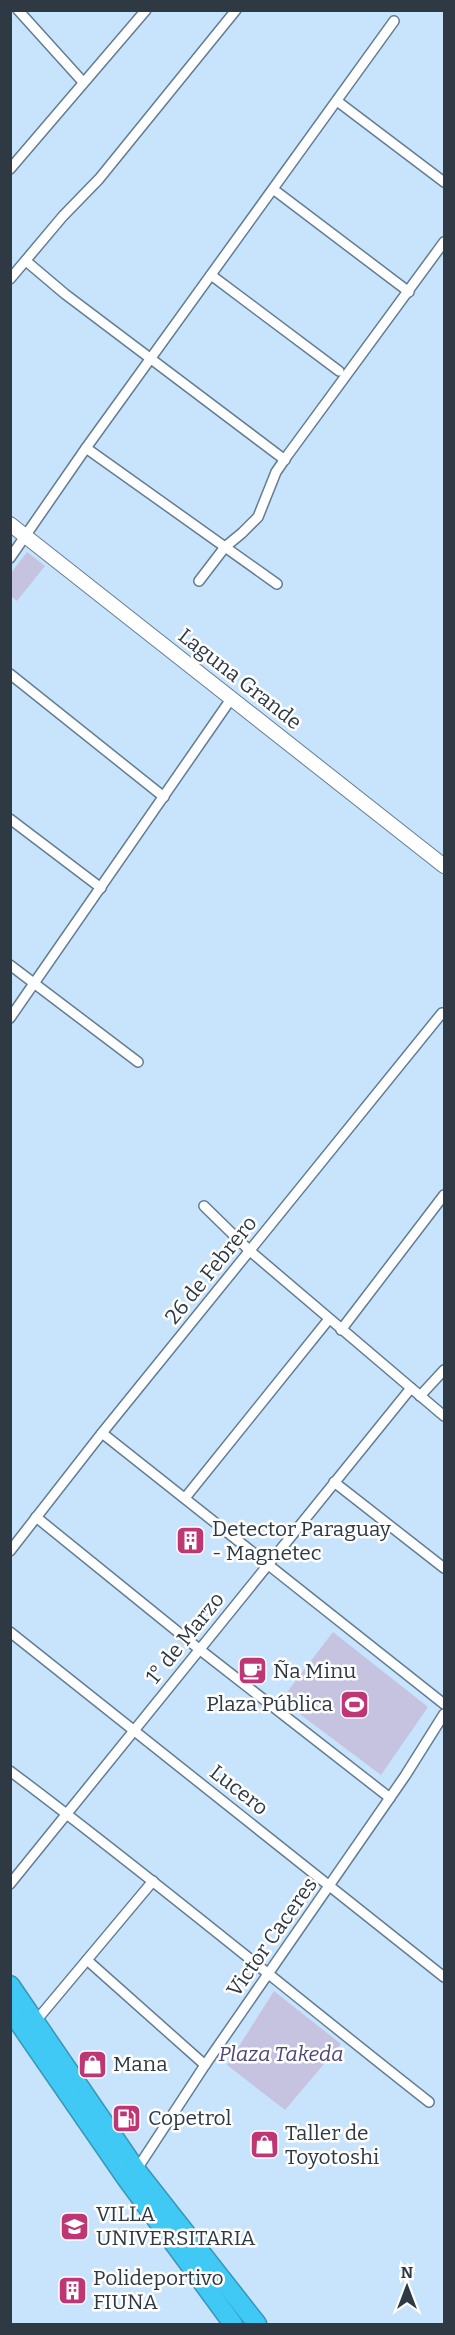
<svg xmlns="http://www.w3.org/2000/svg" width="455" height="2335" font-family="Bitter,serif">
<style>
.green{fill:#c6c3e0}
.lines{fill:none;stroke-linecap:round;stroke-linejoin:round}
.street-casing{stroke:#627c93;stroke-width:12}
.secondary-casing{stroke:#627c93;stroke-width:16}
.highway-casing{stroke:#3997b6;stroke-width:21}
.street{stroke:#fff;stroke-width:9}
.secondary{stroke:#fff;stroke-width:14}
.highway{stroke:#3fc9f4;stroke-width:18}
.labels{text-anchor:middle;dominant-baseline:central;stroke-width:5;stroke-linejoin:round;paint-order:stroke}
.street-label{font-size:21px;fill:#2e3943;stroke:#fff}
.poi-label{font-size:21px;fill:#2e3943;stroke:#fff;text-anchor:start}
.park-label{font-size:21px;font-style:italic;fill:#4f4679;stroke:#fff}
</style>
<rect width="100%" height="100%" fill="#c8e4fd"/>
<!-- green -->
<g class="green">
<polygon points="27,552 45,566 17,601 11,596 11,573"/>
<polygon points="333,1632 428,1707 381,1775 281,1700"/>
<polygon points="274,1991 341,2044 285,2110 227,2065"/>
</g>
<g class="lines">
<defs>
<g id="street">
<polyline points="18,10 83,82"/>
<polyline points="337,101 444,182"/>
<polyline points="10,169 146,10"/>
<polyline points="273,189 409,292"/>
<polyline points="26,261 65,294 285,460"/>
<polyline points="211,275 339,371"/>
<polyline points="10,279 63,216 99,179 236,10"/>
<polyline points="86,448 277,584"/>
<polyline points="10,558 86,448 394,21"/>
<polyline points="199,581 225,547 242,533 258,517 276,472 287,456 444,242"/>
<polyline points="10,674 164,797"/>
<polyline points="10,819 101,888"/>
<polyline points="10,965 138,1062"/>
<polyline points="10,1018 231,699"/>
<polyline points="204,1206 250,1251 444,1416"/>
<polyline points="341,1330 444,1195"/>
<polyline points="420,1396 444,1370"/>
<polyline points="102,1433 444,1704"/>
<polyline points="334,1482 444,1568"/>
<polyline points="185,1498 329,1319"/>
<polyline points="36,1517 199,1649 390,1798"/>
<polyline points="10,1551 102,1433 442,1013"/>
<polyline points="10,1632 444,1977"/>
<path d="M10 1771C153 1878 289 1992 429 2102"/>
<polyline points="10,1884 411,1388"/>
<polyline points="87,1960 205,2065"/>
<polyline points="35,2022 153,1881"/>
<polyline points="135,2172 205,2065 405,1776 444,1714"/>
</g>
<polyline id="secondary" points="10,524 444,866"/>
<g id="highway">
<polyline points="10,1985 137,2171 257,2324"/>
<polyline points="10,2010 126,2178 233,2324"/>
</g>
</defs>
<!-- street casing -->
<use href="#street" class="street-casing"/>
<!-- secondary casing -->
<use href="#secondary" class="secondary-casing"/>
<!-- highway casing -->
<use href="#highway" class="highway-casing"/>
<!-- street -->
<use href="#street" class="street"/>
<!-- secondary -->
<use href="#secondary" class="secondary"/>
<!-- highway -->
<use href="#highway" class="highway"/>
</g>
<!-- icons -->
<defs>
<symbol id="building-square" viewBox="-11 -11 22 22"><rect x="-9" y="-9" width="18" height="18" rx="4" fill="#be3673" stroke="#fff"/><path d="M-4-6H4V6H1V3H-1V6H-4ZM-2.5-4.3h1.7v1.8h-1.7ZM.8-4.3h1.7v1.8H.8ZM-2.5-1h1.7V.8h-1.7ZM.8-1h1.7V.8H.8Z" fill="#fff"/></symbol>
<symbol id="cafe-square" viewBox="-11 -11 22 22"><rect x="-9" y="-9" width="18" height="18" rx="4" fill="#be3673" stroke="#fff"/><path d="M-5.5-4.5H6V0H3Q3 3.5 0 3.5H-2.5Q-5.5 3.5-5.5 0ZM3-3.2v2h1.7v-2ZM-6 4.5H4V6H-6Z" fill="#fff"/></symbol>
<symbol id="stadium-square" viewBox="-11 -11 22 22"><rect x="-9" y="-9" width="18" height="18" rx="4" fill="#be3673" stroke="#fff"/><path d="M0-5a6.5 5 0 1 0 0 10a6.5 5 0 1 0 0-10ZM-3.5-1.8h7v3.6h-7Z" fill="#fff"/></symbol>
<symbol id="shop-square" viewBox="-11 -11 22 22"><rect x="-9" y="-9" width="18" height="18" rx="4" fill="#be3673" stroke="#fff"/><path d="M-5-2.5h2.3a2.7 3.5 0 0 1 5.4 0H5L5.5 6h-11ZM-1.5-2.5h3a1.5 2.3 0 0 0-3 0Z" fill="#fff"/></symbol>
<symbol id="fuel-square" viewBox="-11 -11 22 22"><rect x="-9" y="-9" width="18" height="18" rx="4" fill="#be3673" stroke="#fff"/><path d="M-5.5-6h7V0h2V4h1.3V-2.5L3-4.5l.8-.8L6-3V5H2.5V1h-1V6h-7ZM-4.2-4.7v3.2H.2V-4.7Z" fill="#fff"/></symbol>
<symbol id="university-square" viewBox="-11 -11 22 22"><rect x="-9" y="-9" width="18" height="18" rx="4" fill="#be3673" stroke="#fff"/><path d="M0-5L7-2L0 1L-7-2ZM-4 1L0 2.5L4 1V4Q0 6-4 4Z" fill="#fff"/></symbol>
</defs>
<g fill-rule="evenodd">
<use href="#building-square" x="174" y="1524" width="33" height="33"/>
<use href="#cafe-square" x="236" y="1654" width="33" height="33"/>
<use href="#stadium-square" x="338" y="1688" width="33" height="33"/>
<use href="#shop-square" x="76" y="2048" width="33" height="33"/>
<use href="#fuel-square" x="110" y="2102" width="33" height="33"/>
<use href="#shop-square" x="248" y="2128" width="33" height="33"/>
<use href="#university-square" x="58" y="2210" width="33" height="33"/>
<use href="#building-square" x="56" y="2274" width="33" height="33"/>
</g>
<g class="labels">
<!-- street labels -->
<g class="street-label">
<text transform="translate(240 679) rotate(38)">Laguna Grande</text>
<text transform="translate(211 1270) rotate(-51)">26 de Febrero</text>
<text transform="translate(185 1638) rotate(-51)">1° de Marzo</text>
<text transform="translate(239 1790) rotate(38)">Lucero</text>
<text transform="translate(272 1937) rotate(-55)">Victor Caceres</text>
</g>
<!-- poi labels -->
<g class="poi-label">
<text x="212" y="1529">Detector Paraguay<tspan x="212" dy="24">- Magnetec</tspan></text>
<text x="273" y="1671">Ña Minu</text>
<text x="333" y="1704" text-anchor="end">Plaza Pública</text>
<text x="113" y="2064">Mana</text>
<text x="148" y="2118">Copetrol</text>
<text x="285" y="2133">Taller de<tspan x="285" dy="24">Toyotoshi</tspan></text>
<text x="96" y="2214">VILLA<tspan x="96" dy="24">UNIVERSITARIA</tspan></text>
<text x="93" y="2278">Polideportivo<tspan x="93" dy="24">FIUNA</tspan></text>
</g>
<!-- park labels -->
<g class="park-label">
<text x="281" y="2054">Plaza Takeda</text>
</g>
</g>
<!-- border -->
<rect width="455" height="2335" fill="none" stroke="#2e3943" stroke-width="24"/>
<!-- north arrow -->
<g transform="translate(407 2287)" stroke="#ffffff" stroke-width="4.5" paint-order="stroke">
<path d="M0-4.5L10 22L0 15L-10 22Z" fill="#2e3943"/>
<text y="-9" font-size="16" font-weight="bold" text-anchor="middle" fill="#2e3943">N</text>
</g>
</svg>
